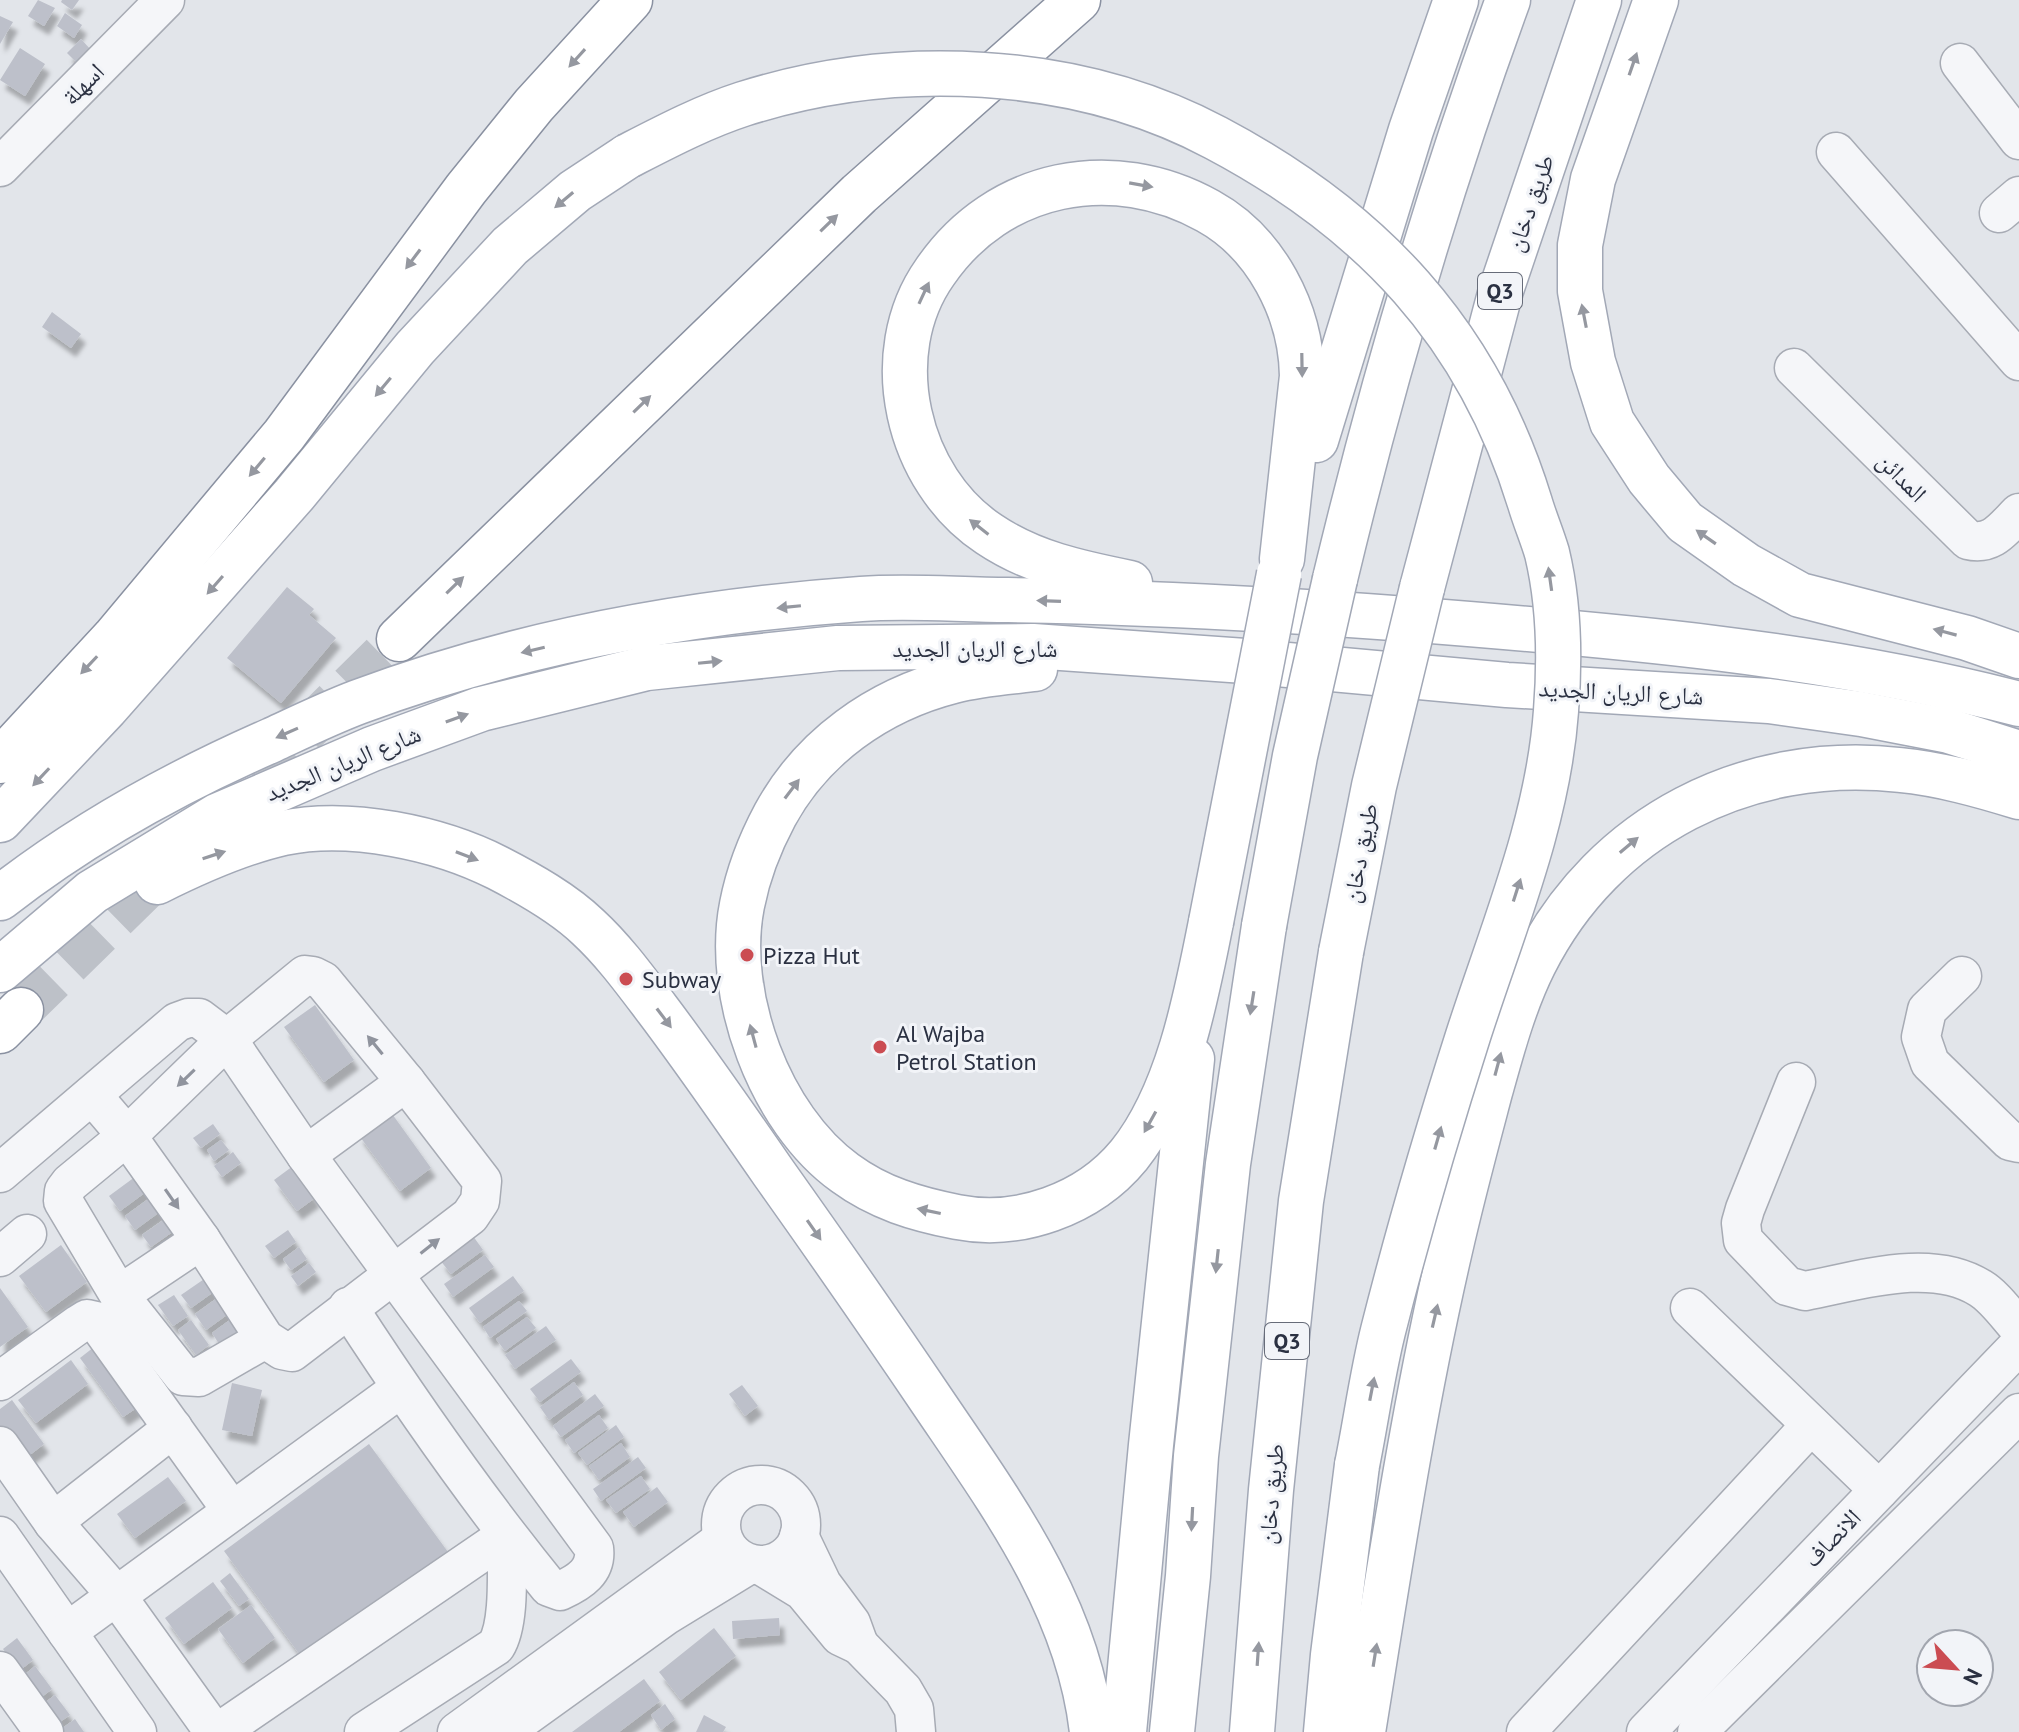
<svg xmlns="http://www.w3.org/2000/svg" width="2019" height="1732" font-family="'PT Sans','Noto Naskh Arabic',sans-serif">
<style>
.building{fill:#bdc0ca;filter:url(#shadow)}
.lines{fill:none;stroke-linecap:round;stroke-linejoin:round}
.highway-tunnel{stroke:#bdc1c8;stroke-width:44;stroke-dasharray:44 22;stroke-linecap:butt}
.minor-casing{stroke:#a7abb4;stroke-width:41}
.major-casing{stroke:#a2a8b6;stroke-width:47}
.highway-casing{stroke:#8a91a1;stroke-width:47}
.minor{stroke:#f5f6f9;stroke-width:38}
.major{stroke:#fff;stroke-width:44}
.highway{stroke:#fff;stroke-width:44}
.major-bridge-casing{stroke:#a2a8b6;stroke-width:47;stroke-linecap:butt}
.major-bridge{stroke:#fff;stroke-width:44}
.oneway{fill:#9598a0}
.oneway2{fill:#90949e}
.poi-dot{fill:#cb4c52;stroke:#f2f4f8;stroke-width:3}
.labels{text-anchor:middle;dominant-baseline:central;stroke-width:6;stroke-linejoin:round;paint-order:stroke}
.shield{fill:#f2f4f8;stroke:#676c79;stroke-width:2}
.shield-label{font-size:22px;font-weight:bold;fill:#2b3142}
.street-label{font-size:24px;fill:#2b3142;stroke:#f2f4f8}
.poi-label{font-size:24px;fill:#2b3142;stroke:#f2f4f8;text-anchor:start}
</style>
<defs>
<filter id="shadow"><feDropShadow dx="5" dy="9" stdDeviation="2" flood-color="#0004"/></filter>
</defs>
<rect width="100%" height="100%" fill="#e2e5ea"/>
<!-- building -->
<g class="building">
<polygon points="38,0 55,8 44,26 28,16"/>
<polygon points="62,0 79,0 72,10 61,2"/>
<polygon points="65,13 82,25 74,38 57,26"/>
<polygon points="0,16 13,22 0,44"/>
<polygon points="81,39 91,50 77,63 67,53"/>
<polygon points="20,48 45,64 25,96 0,80"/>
<polygon points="52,312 81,334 71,348 42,327"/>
<polygon points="287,587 314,609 309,615 336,638 281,703 227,658"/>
<polygon points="315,1005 354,1060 324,1082 284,1027"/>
<polygon points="390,1111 431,1168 400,1191 358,1134"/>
<polygon points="213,1124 220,1134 201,1148 193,1138"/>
<polygon points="221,1140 229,1150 214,1161 207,1150"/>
<polygon points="233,1152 241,1163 222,1177 214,1166"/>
<polygon points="293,1166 315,1198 297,1211 274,1180"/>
<polygon points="143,1171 154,1186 120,1211 109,1196"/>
<polygon points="151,1197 161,1211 135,1230 125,1216"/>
<polygon points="169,1216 178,1228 151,1247 142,1235"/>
<polygon points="288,1230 296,1242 274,1258 265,1246"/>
<polygon points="473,1236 483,1250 451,1274 440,1260"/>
<polygon points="61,1245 87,1282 46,1312 19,1276"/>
<polygon points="299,1247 307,1259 291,1270 283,1259"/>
<polygon points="485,1255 494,1267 453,1297 444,1284"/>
<polygon points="309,1263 316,1272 298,1286 291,1276"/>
<polygon points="210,1275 219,1288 191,1308 181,1295"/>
<polygon points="513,1276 524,1291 480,1323 469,1308"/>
<polygon points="0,1288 28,1327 0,1347"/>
<polygon points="224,1293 235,1309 206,1330 195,1314"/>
<polygon points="174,1295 188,1316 173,1326 158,1305"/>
<polygon points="519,1301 527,1311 490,1338 483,1327"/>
<polygon points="238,1314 248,1327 221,1347 212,1333"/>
<polygon points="527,1317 536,1328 505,1351 496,1339"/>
<polygon points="191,1320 209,1345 196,1355 178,1330"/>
<polygon points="546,1326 556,1340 515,1369 505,1355"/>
<polygon points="94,1347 138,1407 123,1417 80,1358"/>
<polygon points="571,1359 581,1372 540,1402 530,1389"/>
<polygon points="71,1360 88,1384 36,1423 18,1400"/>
<polygon points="574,1382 583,1395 549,1420 540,1407"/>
<polygon points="232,1383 262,1390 252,1436 222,1430"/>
<polygon points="742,1385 758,1406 745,1416 729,1394"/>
<polygon points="595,1394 604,1406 561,1437 553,1426"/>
<polygon points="12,1400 44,1444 22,1461 0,1432 0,1409"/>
<polygon points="599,1415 608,1428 574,1453 565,1440"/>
<polygon points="616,1425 624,1437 587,1465 578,1453"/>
<polygon points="621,1443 630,1457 599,1480 589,1466"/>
<polygon points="369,1444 448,1552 303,1659 224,1551"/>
<polygon points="638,1457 646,1468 601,1501 593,1489"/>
<polygon points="641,1476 650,1489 616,1513 606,1500"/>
<polygon points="168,1477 186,1501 135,1538 117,1514"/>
<polygon points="657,1487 668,1502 634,1527 623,1512"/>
<polygon points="230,1573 249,1599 239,1606 220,1581"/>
<polygon points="213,1582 232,1608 184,1644 165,1618"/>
<polygon points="251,1605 275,1638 243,1663 218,1629"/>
<polygon points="779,1618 780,1635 733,1639 732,1621"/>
<polygon points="714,1628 736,1656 681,1700 659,1672"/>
<polygon points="17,1638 33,1660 19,1671 3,1649"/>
<polygon points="35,1666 52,1689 39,1699 23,1676"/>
<polygon points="644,1679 660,1701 619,1732 572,1732"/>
<polygon points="55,1695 70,1715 57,1724 43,1704"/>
<polygon points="665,1704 675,1719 661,1730 651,1715"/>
<polygon points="704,1715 726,1727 723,1732 696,1732"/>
<polygon points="75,1719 84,1732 61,1732 60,1730"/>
</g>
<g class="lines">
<!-- highway-tunnel -->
<polyline class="highway-tunnel" points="21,1010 399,639"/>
<defs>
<g id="minor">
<polyline points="1960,63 2019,140"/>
<polyline points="1836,152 2019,361"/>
<polyline points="0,167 165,0"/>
<polyline points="1999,213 2019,196"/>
<path d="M1794 368 1968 540C1992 546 2003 529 2019 513"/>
<polyline points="1962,976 1927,1010 1921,1037 1930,1063 2010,1141 2019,1143"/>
<path d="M1796 1082 1745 1209 1741 1223 1743 1240 1787 1286 1805 1291C1859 1281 1930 1257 1980 1288 1995 1297 2007 1315 2019 1328"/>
<polyline points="92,1095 127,1136 201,1240 265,1339 282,1350 292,1352 470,1216 480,1201 482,1181 406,1082 323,981 313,976 305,975 227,1039 127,1136 70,1183 64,1191 63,1201 119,1295"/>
<polyline points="306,1155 406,1082"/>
<path d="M0 1173 177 1022 188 1018H199L227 1039 306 1155 594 1548C597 1571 580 1582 560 1591L549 1587C476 1497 411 1404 348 1307"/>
<polyline points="201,1240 119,1295 183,1376 199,1377 265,1339"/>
<polyline points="0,1257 27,1234"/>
<polyline points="1690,1308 1879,1490"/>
<polyline points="0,1381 79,1324 87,1319 96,1321 232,1511"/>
<polyline points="0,1446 53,1522 116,1595 214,1732"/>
<circle cx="761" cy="1525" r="40"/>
<polyline points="53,1522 173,1428"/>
<polyline points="0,1536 137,1732"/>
<polyline points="762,1566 803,1591 840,1636 859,1645 851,1623 822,1584 799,1536"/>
<polyline points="67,1632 401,1388"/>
<polyline points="859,1645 903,1690 914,1709 916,1732"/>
<polyline points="0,1671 44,1732"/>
<polyline points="219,1732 507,1535"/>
<path d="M364 1732 496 1646C511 1622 506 1565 507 1535"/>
<polyline points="457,1732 723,1539"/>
<polyline points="504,1732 665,1616 750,1564"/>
<polyline points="1526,1732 1811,1425"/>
<polyline points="1646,1732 2019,1345"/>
<polyline points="1697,1732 2019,1413"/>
</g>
<g id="major">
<polyline points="1656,0 1593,179 1580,245 1580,291 1593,362 1612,422 1649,479 1685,522 1746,565 1800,595 1967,638 2019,656"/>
<polyline points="1316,440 1411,130 1456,0"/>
<path d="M1335 579C1382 383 1439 189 1508 0"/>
<path d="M1130 583C1080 573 1032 563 989 534 907 480 877 354 935 272 998 180 1113 158 1208 211 1266 243 1301 311 1302 376L1282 559"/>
<polyline points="1422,588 1501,290 1599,0"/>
<path d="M1035 669C1009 672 979 674 953 681 878 700 812 747 775 815 760 843 748 874 742 905 724 995 770 1119 845 1173 879 1198 916 1209 957 1217 1018 1229 1088 1205 1129 1155 1178 1094 1196 998 1211 922"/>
<polyline points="0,820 106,708 294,495 415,348 510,246 575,191 628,156"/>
<path d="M157 882C197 862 239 843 283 833 350 819 439 838 498 868 529 884 563 903 588 927 614 951 635 980 657 1009 697 1062 735 1117 773 1172 827 1248 880 1324 932 1401 1001 1503 1078 1606 1092 1732"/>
<path d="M0 898C83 833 176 782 272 740 300 727 329 713 358 702 519 642 690 611 861 599 909 595 959 600 1008 600 1141 602 1274 609 1406 619 1612 635 1819 652 2019 704"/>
<polyline points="0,970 92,892 217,816 372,749 481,709 647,668 838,648 1033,646 1245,661 1507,685 1769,701 1861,714 1949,731 2019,753"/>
<polyline points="1124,1732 1151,1445 1192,1059"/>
<polyline points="1172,1732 1188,1576 1196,1456 1228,1164 1264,926"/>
<polyline points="1252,1732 1271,1490 1301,1201 1341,952"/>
<polyline points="1326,1732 1333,1655 1357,1465"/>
<path d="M1363 1732C1389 1571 1413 1410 1450 1250 1462 1197 1476 1145 1490 1092 1502 1049 1514 1004 1534 964 1604 825 1747 753 1900 770 1941 774 1980 785 2019 797"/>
</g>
<g id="highway">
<polyline points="399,639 859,194 1078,0"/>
<polyline points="0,761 114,638 284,435 466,189 534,105 630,0"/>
<polyline points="0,1031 21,1010"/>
</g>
</defs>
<!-- minor casing -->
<use href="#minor" class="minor-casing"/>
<!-- major casing -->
<use href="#major" class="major-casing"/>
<!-- highway casing -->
<use href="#highway" class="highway-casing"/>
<!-- minor -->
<use href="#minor" class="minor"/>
<!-- major -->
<use href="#major" class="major"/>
<!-- highway -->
<use href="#highway" class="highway"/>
<defs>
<g id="major-bridge">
<path d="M628 156C665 137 703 117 743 104 894 56 1075 63 1216 138 1371 220 1478 333 1530 503 1535 520 1542 536 1547 553 1559 603 1560 660 1556 711 1548 823 1502 930 1468 1036 1437 1133 1408 1232 1383 1331 1372 1375 1366 1421 1357 1465"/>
<polyline points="1211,922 1279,574"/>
<polyline points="1264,926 1295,756 1335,579"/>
<polyline points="1341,952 1374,786 1422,588"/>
</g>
</defs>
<!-- major-bridge casing -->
<use href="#major-bridge" class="major-bridge-casing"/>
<!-- major-bridge -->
<use href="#major-bridge" class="major-bridge"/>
</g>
<!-- one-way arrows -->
<defs><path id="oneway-solid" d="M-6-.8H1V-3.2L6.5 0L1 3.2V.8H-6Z" transform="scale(2)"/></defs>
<g class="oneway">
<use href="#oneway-solid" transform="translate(577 58) rotate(132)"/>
<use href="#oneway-solid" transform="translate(1633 64) rotate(-71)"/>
<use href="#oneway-solid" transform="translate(1141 185) rotate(10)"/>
<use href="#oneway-solid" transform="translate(564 200) rotate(140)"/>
<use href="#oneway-solid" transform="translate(829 223) rotate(-44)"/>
<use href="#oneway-solid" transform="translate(413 259) rotate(127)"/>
<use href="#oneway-solid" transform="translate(924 293) rotate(-65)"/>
<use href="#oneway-solid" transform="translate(1584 316) rotate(-101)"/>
<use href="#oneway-solid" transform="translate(1302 365) rotate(89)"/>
<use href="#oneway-solid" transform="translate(383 387) rotate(130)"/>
<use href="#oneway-solid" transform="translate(642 404) rotate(-44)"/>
<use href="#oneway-solid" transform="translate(257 467) rotate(130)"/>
<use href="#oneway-solid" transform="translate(979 527) rotate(-142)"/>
<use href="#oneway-solid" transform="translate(1706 537) rotate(-145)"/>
<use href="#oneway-solid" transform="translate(1550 579) rotate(-98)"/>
<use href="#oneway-solid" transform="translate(215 585) rotate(131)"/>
<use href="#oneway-solid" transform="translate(455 585) rotate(-44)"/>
<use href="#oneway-solid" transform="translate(1049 601) rotate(-178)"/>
<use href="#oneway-solid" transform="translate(789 607) rotate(174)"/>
<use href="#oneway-solid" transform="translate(1945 632) rotate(-165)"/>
<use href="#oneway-solid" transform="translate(533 650) rotate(167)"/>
<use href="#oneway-solid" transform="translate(710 662) rotate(-6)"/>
<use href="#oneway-solid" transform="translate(89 665) rotate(133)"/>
<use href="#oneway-solid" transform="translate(457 718) rotate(-20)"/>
<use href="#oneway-solid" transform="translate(287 733) rotate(156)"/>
<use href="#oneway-solid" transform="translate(41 777) rotate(133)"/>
<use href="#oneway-solid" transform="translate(792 789) rotate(-53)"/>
<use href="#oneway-solid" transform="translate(1629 845) rotate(-40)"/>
<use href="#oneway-solid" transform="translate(214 855) rotate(-18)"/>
<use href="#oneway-solid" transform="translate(467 856) rotate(21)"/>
<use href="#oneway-solid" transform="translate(1517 890) rotate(-72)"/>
<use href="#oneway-solid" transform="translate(1252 1003) rotate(99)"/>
<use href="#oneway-solid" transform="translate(664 1018) rotate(53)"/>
<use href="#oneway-solid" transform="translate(753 1036) rotate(-105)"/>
<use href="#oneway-solid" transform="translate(1498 1064) rotate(-75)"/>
<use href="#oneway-solid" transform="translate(1150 1122) rotate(119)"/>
<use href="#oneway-solid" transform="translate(1438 1138) rotate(-74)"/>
<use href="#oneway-solid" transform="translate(929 1211) rotate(-168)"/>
<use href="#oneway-solid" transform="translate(814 1230) rotate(55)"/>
<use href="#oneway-solid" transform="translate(1217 1261) rotate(96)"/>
<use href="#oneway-solid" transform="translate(1435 1316) rotate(-77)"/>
<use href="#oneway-solid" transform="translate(1372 1389) rotate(-79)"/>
<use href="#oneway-solid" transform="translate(1192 1519) rotate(93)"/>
<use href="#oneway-solid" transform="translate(1258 1654) rotate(-86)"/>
<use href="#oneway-solid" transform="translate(1375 1655) rotate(-81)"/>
</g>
<g class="oneway2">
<use href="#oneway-solid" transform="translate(375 1045) rotate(-129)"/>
<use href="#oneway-solid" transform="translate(186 1078) rotate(136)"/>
<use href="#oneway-solid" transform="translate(172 1199) rotate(55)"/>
<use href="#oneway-solid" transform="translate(430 1246) rotate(-38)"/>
</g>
<!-- markers -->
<g class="poi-dot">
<circle cx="747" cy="955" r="8"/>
<circle cx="626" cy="979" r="8"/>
<circle cx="880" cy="1047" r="8"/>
</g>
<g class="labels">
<!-- shield labels -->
<g class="shield">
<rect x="1478" y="273" width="44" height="36" rx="6"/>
<rect x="1265" y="1323" width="44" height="36" rx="6"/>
</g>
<g class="shield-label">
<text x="1500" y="291">Q3</text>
<text x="1287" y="1341">Q3</text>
</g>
<!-- street labels -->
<g class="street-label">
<text transform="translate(83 84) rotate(-45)">اسهلة</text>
<text transform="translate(1530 203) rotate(-71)">طريق دخان</text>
<text transform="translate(1902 477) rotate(45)">المدائن</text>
<text x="975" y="648">شارع الريان الجديد</text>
<text transform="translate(1621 692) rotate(3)">شارع الريان الجديد</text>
<text transform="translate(343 763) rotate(-22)">شارع الريان الجديد</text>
<text transform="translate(1360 853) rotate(-79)">طريق دخان</text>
<text transform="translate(1271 1494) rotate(-85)">طريق دخان</text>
<text transform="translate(1832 1538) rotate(-46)">الانصاف</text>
</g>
<!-- poi labels -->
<g class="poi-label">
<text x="763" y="955">Pizza Hut</text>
<text x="642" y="979">Subway</text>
<text x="896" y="1033">Al Wajba<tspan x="896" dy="28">Petrol Station</tspan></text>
</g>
</g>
<!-- north arrow -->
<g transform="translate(1955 1668) rotate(116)"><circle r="38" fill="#f2f4f8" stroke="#a2a6af" stroke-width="2"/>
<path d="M0-6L14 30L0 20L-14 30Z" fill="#cb4c52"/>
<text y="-12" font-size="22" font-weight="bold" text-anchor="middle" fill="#2b3142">N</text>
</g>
</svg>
